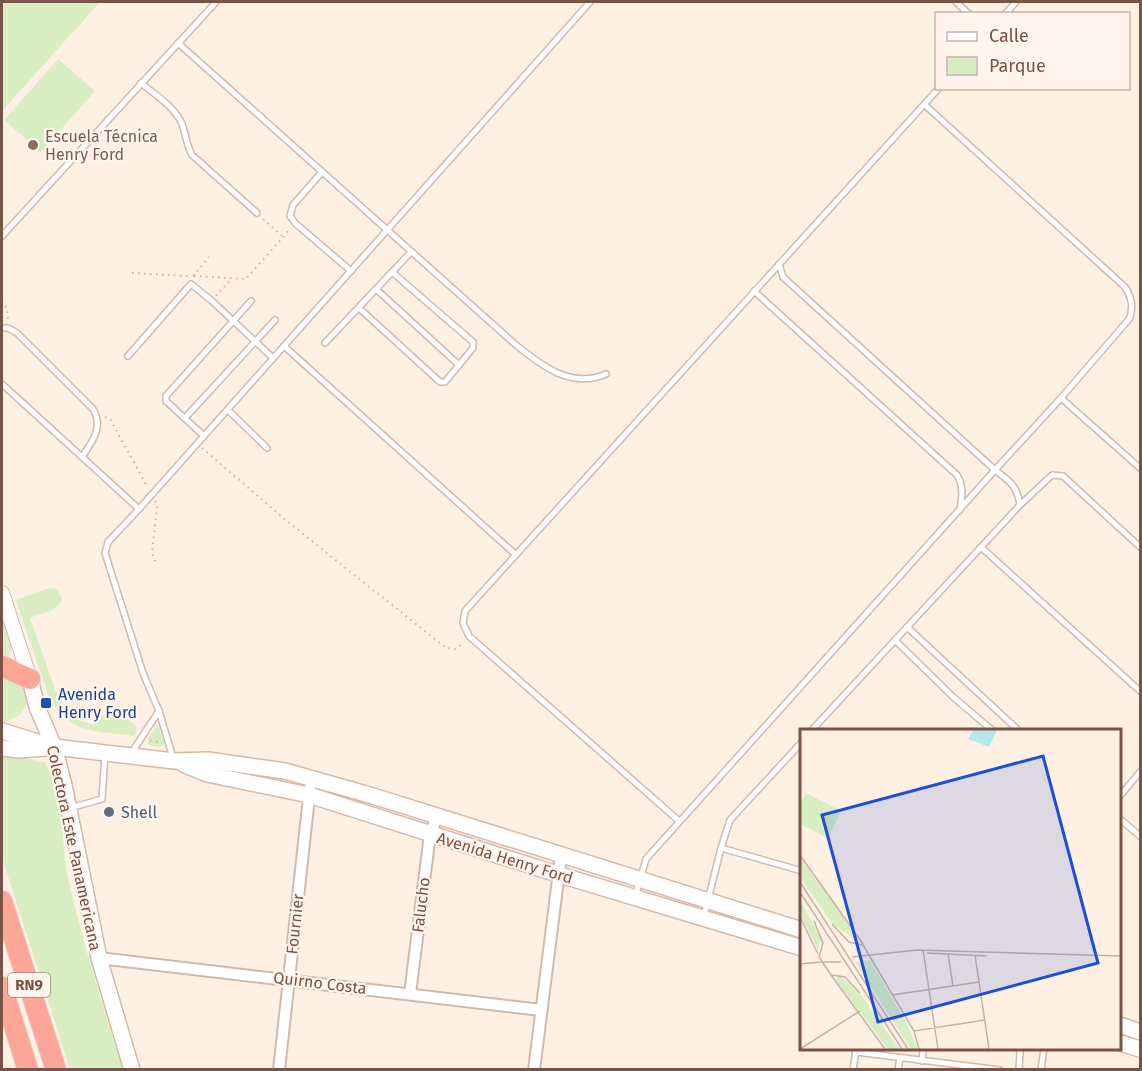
<svg xmlns="http://www.w3.org/2000/svg" width="1142" height="1071" font-family="'Fira Sans',sans-serif">
<style>
.green{fill:#d8edc1}
.lines{fill:none;stroke-linecap:round;stroke-linejoin:round}
.service-casing{stroke:#d3b9ab;stroke-width:8}
.minor-casing{stroke:#d3b9ab;stroke-width:14}
.tertiary-casing{stroke:#d3b9ab;stroke-width:16}
.secondary-casing{stroke:#d6b8a9;stroke-width:18}
.motorway-casing{stroke:#dcd2cf;stroke-width:22}
.path{stroke:#dbad9c;stroke-width:2;stroke-dasharray:1.5 4.5;stroke-linecap:butt}
.service{stroke:#fff;stroke-width:5}
.minor{stroke:#fff;stroke-width:10}
.tertiary{stroke:#fff;stroke-width:14}
.secondary{stroke:#fff;stroke-width:15}
.motorway{stroke:#fda596;stroke-width:20}
.education-dot{fill:#8d6e63;stroke:#fff5ec;stroke-width:2}
.transit-dot{fill:#1a4fb4;stroke:#fff5ec;stroke-width:2}
.service-dot{fill:#5c6f8a;stroke:#fff5ec;stroke-width:2}
.labels{text-anchor:middle;dominant-baseline:central;stroke-width:4.5;stroke-linejoin:round;paint-order:stroke}
.shield{fill:#fff5ec;stroke:#a18478;stroke-width:1.5}
.shield-label{font-size:15px;font-weight:bold;fill:#795347}
.education-label{font-size:16px;fill:#785e54;stroke:#fff5ec;text-anchor:start}
.transit-label{font-size:16px;fill:#164399;stroke:#fff5ec;text-anchor:start}
.service-label{font-size:16px;fill:#4e5e75;stroke:#fff5ec;text-anchor:start}
.street-label{font-size:16px;fill:#795347;stroke:#fff5ec}
.inset-road{fill:none;stroke:#c9b2a5;stroke-width:1.5}
.view{fill:#1d4ed8;fill-opacity:0.15;stroke:#1d4ed8;stroke-width:3}
.inset-edge{fill:none;stroke:#795347;stroke-width:3}
</style>
<rect width="100%" height="100%" fill="#fef1e4"/>
<!-- green -->
<g class="green">
<polygon points="2,2 95,2 98,4 2,111"/>
<polygon points="58,59 95,91 41,152 4,120"/>
<path d="M49 588 57 589 62 599C57 612 41 613 30 618L63 712 78 708 84 712 79 720 94 725 103 715C116 714 130 717 137 728L135 736C96 730 74 736 50 700L16 600Z"/>
<polygon points="2,607 13,644 9,657 2,660"/>
<polygon points="2,673 23,685 26,692 26,706 20,715 4,723 2,723"/>
<polygon points="157,726 159,727 164,744 161,747 151,746 148,744 148,738"/>
<path d="M2 754 44 762C64 789 61 849 69 883 84 946 103 1008 123 1069H70L2 858Z"/>
</g>
<g class="lines">
<defs>
<g id="service">
<polyline points="956,2 969,14"/>
<polyline points="1005,14 1016,2"/>
<path d="M178 43 516 345C542 366 571 389 606 374"/>
<path d="M141 83C154 94 175 107 182 124 186 135 186 144 192 155L257 213"/>
<path d="M925 105 1125 287C1132 298 1133 306 1130 318L1061 398"/>
<polyline points="322,172 293,205 290,216 295,223 351,271"/>
<polyline points="2,236 216,2"/>
<polyline points="376,289 459,365"/>
<path d="M754 291 957 475C964 486 962 498 960 510"/>
<polyline points="359,308 440,382 445,382 473,348 473,342 392,272"/>
<path d="M2 328H8L17 333 93 409C104 427 92 442 82 457"/>
<polyline points="325,343 411,252"/>
<polyline points="284,346 515,554"/>
<polyline points="128,356 191,284 212,301 273,358"/>
<polyline points="2,384 139,509"/>
<polyline points="228,410 267,448"/>
<polyline points="185,418 275,320"/>
<polyline points="204,436 166,401 166,396 251,301"/>
<path d="M1020 505C1017 486 1011 482 995 470L1061 398 1140 468"/>
<polyline points="982,548 1140,691"/>
<polyline points="907,627 1018,730"/>
<polyline points="895,640 952,696 992,730"/>
<polyline points="812,730 1020,505 1052,475 1063,476 1140,547"/>
<polyline points="130,755 159,711"/>
<polyline points="173,758 159,711 143,673 105,553 108,542 139,509 590,2"/>
<polyline points="1120,796 1140,772"/>
<polyline points="70,808 102,799 105,754"/>
<polyline points="1120,819 1140,836"/>
<polyline points="679,821 469,636 463,623 465,611 939,88"/>
<polyline points="721,848 802,871"/>
<polyline points="635,897 646,859 995,470 783,277 779,264"/>
<polyline points="704,916 721,848 730,820 802,742"/>
<polyline points="1018,1048 1020,1052 1019,1070"/>
<polyline points="856,1052 1000,1070"/>
<polyline points="922,1061 923,1048"/>
<polyline points="853,1070 856,1050"/>
<polyline points="898,1070 900,1058"/>
<polyline points="1041,1070 1044,1048"/>
</g>
<g id="minor">
<polyline points="99,958 541,1010"/>
<polyline points="410,994 430,834 437,817"/>
<polyline points="279,1070 310,788"/>
<polyline points="534,1070 561,856"/>
</g>
<polyline id="tertiary" points="2,593 30,679"/>
<g id="secondary">
<polyline points="30,679 37,707 54,747 64,785 99,958 132,1070"/>
<polyline points="2,731 54,747 174,761 208,760 285,771 373,796 802,930"/>
<polyline points="2,748 19,750 45,748"/>
<polyline points="183,764 207,774 309,795 557,874 802,948"/>
<polyline points="1120,1025 1140,1032"/>
<polyline points="1120,1043 1140,1049"/>
</g>
<g id="motorway">
<polyline points="2,666 30,679"/>
<polyline points="2,901 56,1070"/>
<polyline points="2,987 28,1070"/>
</g>
</defs>
<!-- service casing -->
<use href="#service" class="service-casing"/>
<!-- minor casing -->
<use href="#minor" class="minor-casing"/>
<!-- tertiary casing -->
<use href="#tertiary" class="tertiary-casing"/>
<!-- secondary casing -->
<use href="#secondary" class="secondary-casing"/>
<!-- motorway casing -->
<use href="#motorway" class="motorway-casing"/>
<!-- path -->
<g class="path">
<polyline points="263,219 283,237"/>
<polyline points="132,273 188,276"/>
<polyline points="193,276 209,257"/>
<polyline points="194,276 246,279 291,228"/>
<polyline points="216,296 232,278"/>
<polyline points="2,301 7,308 8,322"/>
<polyline points="105,417 110,419 148,488"/>
<polyline points="202,448 288,522 446,648 455,649 464,643"/>
<polyline points="155,501 157,507 152,553 156,563"/>
<polyline points="78,696 92,692"/>
<polyline points="150,741 162,742"/>
</g>
<!-- service -->
<use href="#service" class="service"/>
<!-- minor -->
<use href="#minor" class="minor"/>
<!-- tertiary -->
<use href="#tertiary" class="tertiary"/>
<!-- secondary -->
<use href="#secondary" class="secondary"/>
<!-- motorway -->
<use href="#motorway" class="motorway"/>
</g>
<!-- markers -->
<circle class="education-dot" cx="33" cy="145" r="6"/>
<rect class="transit-dot" x="40" y="697" width="12" height="12" rx="3"/>
<circle class="service-dot" cx="109" cy="812" r="6"/>
<g class="labels">
<!-- shield labels -->
<rect class="shield" x="8" y="973" width="42" height="24" rx="4.5"/>
<g class="shield-label">
<text x="29" y="985">RN9</text>
</g>
<!-- education labels -->
<g class="education-label">
<text x="45" y="136">Escuela Técnica<tspan x="45" dy="18">Henry Ford</tspan></text>
</g>
<!-- transit labels -->
<g class="transit-label">
<text x="58" y="694">Avenida<tspan x="58" dy="18">Henry Ford</tspan></text>
</g>
<!-- service labels -->
<g class="service-label">
<text x="121" y="812">Shell</text>
</g>
<!-- street labels -->
<g class="street-label">
<text transform="translate(74 848) rotate(78)">Colectora Este Panamericana</text>
<text transform="translate(505 858) rotate(17)">Avenida Henry Ford</text>
<text transform="translate(421 905) rotate(-83)">Falucho</text>
<text transform="translate(295 924) rotate(-84)">Fournier</text>
<text transform="translate(320 983) rotate(7)">Quirno Costa</text>
</g>
</g>
<!-- overview -->
<g transform="translate(800 729)">
<rect width="321" height="321" fill="#fef1e4"/>
<path d="M6 64 41 82 28 109 0 95V75ZM0 128 53 202 58 213 32 194 9 161 0 148ZM0 171 21 209 18 221 0 186ZM70 231 107 295 118 320H111L55 233ZM39 246 58 262 99 320H88L35 250Z" fill="#d8edc1"/>
<path d="M173 1H197L189 18 168 10Z" fill="#b7e7e9"/>
<path class="inset-road" d="M0 126 63 215M0 153 108 320M0 163 102 320M0 188 18 225M14 192 23 214 19 228M32 195 49 213 63 216M63 216 114 302M123 221 138 320M127 224 187 227M148 225 153 257M175 226 189 320M19 228 31 246M52 228 117 221 321 227M22 233H41M0 235 22 233M31 246 85 320M31 246 45 248 60 264M92 266 179 253M114 302 185 291M114 302 119 320M0 320 60 282"/>
<path class="view" d="M243 27 298 234 78 293 22 86Z"/>
<rect width="321" height="321" class="inset-edge"/>
</g>
<!-- border -->
<rect width="1142" height="1071" fill="none" stroke="#795347" stroke-width="6"/>
<!-- legend -->
<rect x="935" y="12" width="195" height="78" fill="#fff5ec" stroke="#c9b4aa" stroke-width="1.5"/>
<rect x="947" y="32" width="30" height="9" fill="#ffffff" stroke="#c9b4aa" stroke-width="1.5"/>
<text x="989" y="42" font-size="18" fill="#795347">Calle</text>
<rect x="947" y="57" width="30" height="18" fill="#d8edc1" stroke="#c9b4aa" stroke-width="1.5"/>
<text x="989" y="72" font-size="18" fill="#795347">Parque</text>
</svg>
